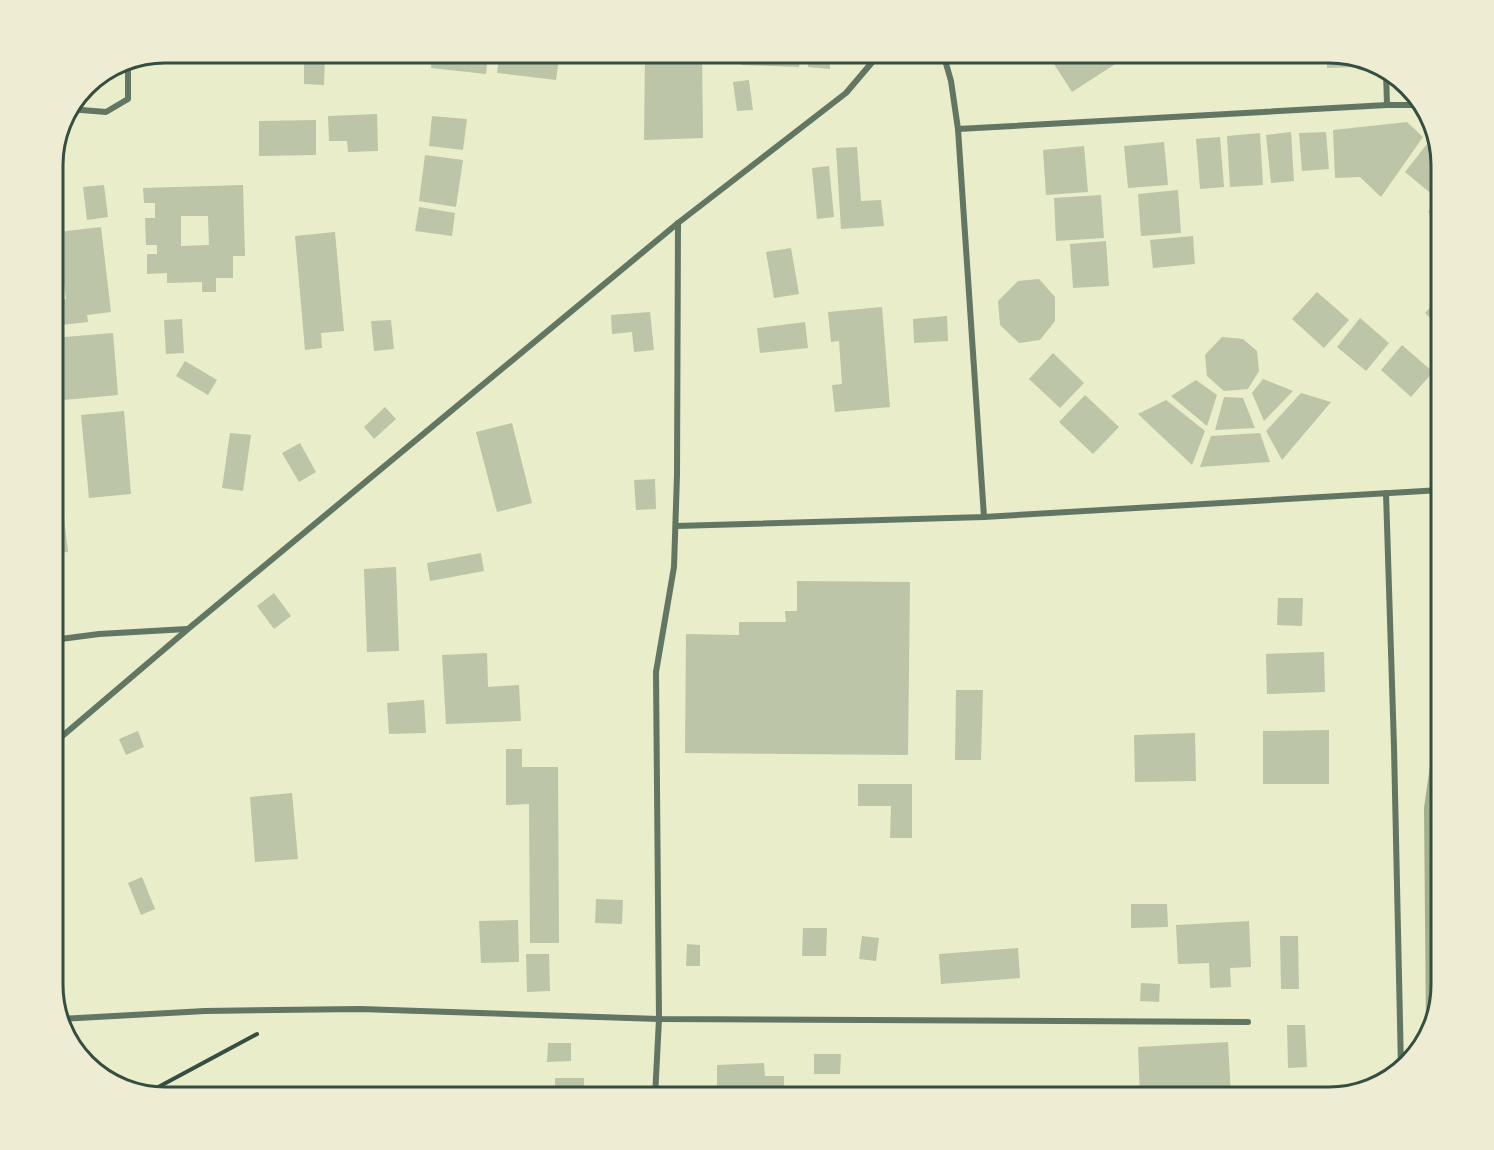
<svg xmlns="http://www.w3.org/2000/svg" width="1494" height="1150" font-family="'Asap Condensed',sans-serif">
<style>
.water{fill:#a3b18a}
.building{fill:#bcc5a7;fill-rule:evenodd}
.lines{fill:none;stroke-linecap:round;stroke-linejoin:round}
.path{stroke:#344e41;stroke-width:4}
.minor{stroke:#617663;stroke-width:6}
.rim{fill:none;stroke:#344e41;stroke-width:3}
</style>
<rect width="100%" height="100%" fill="#e9edc9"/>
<!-- water -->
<polygon class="water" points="1441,703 1441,985 1426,1029 1424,808 1438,708"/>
<!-- building -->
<g class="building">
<polygon points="214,53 260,53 260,60 213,58"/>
<polygon points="304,53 325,53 324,85 304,84"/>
<polygon points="432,53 488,53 486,74 431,68"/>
<polygon points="500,53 560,53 556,80 497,73"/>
<polygon points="645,53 702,53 703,138 644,140"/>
<polygon points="741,53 800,53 799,67 741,65"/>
<polygon points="809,53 830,53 830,69 808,67"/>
<polygon points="1047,53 1118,53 1123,59 1072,92"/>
<polygon points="1327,53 1356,62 1356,67 1327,68"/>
<polygon points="749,80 753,110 737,111 733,82"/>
<polygon points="377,114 378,151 348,152 347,141 329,141 328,116"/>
<polygon points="432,116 467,119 463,150 429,146"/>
<polygon points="316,120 316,155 259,156 259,121"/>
<polygon points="1407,122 1423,137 1381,197 1360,177 1335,178 1333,130"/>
<polygon points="1291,132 1294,181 1271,183 1266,135"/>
<polygon points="1326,132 1329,169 1302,171 1299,133"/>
<polygon points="1260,133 1263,185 1230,187 1227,136"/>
<polygon points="1220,137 1224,187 1200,189 1196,139"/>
<polygon points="1164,142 1168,185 1128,188 1124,146"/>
<polygon points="1427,144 1439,153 1441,165 1441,185 1434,196 1405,172"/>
<polygon points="1084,146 1088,192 1046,195 1043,150"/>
<polygon points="857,147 861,201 881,200 884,226 841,229 836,148"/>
<polygon points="425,155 463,160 456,207 419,201"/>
<polygon points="829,166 834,217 817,219 812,168"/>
<polygon points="104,185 108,217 87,220 83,187"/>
<path d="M243 185 245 256H233V278H216V292H202V282L167 283V273L147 274V254H157V245H146L145 218H155V203H144L143 188ZM181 216H208L209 245 181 246Z"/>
<polygon points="1178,190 1181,233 1141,236 1138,194"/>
<polygon points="1441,194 1441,223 1428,212"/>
<polygon points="1101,195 1104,238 1056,241 1054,198"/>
<polygon points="419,207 455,213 452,236 415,231"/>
<polygon points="101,227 111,312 87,315 88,322 62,325 58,300 66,299 58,232"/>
<polygon points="335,232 344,331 321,333 322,348 305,350 295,236"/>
<polygon points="1193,236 1195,264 1153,268 1150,240"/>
<polygon points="1106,241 1109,286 1073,288 1070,244"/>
<polygon points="791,248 799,294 774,298 766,252"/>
<polygon points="1039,279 1055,297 1055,321 1040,340 1019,343 1000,325 998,301 1018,281"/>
<polygon points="1317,292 1349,320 1324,348 1292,319"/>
<polygon points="1441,295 1441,328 1425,313"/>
<polygon points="882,307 890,407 835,412 832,385 842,384 839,341 831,342 828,312"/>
<polygon points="650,312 654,350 634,352 632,332 612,334 611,315"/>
<polygon points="947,316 948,341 914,343 913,319"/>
<polygon points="1360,318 1389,343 1366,371 1337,347"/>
<polygon points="182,319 184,353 166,354 164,320"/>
<polygon points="391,320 394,349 374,351 371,321"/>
<polygon points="805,322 808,348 760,353 757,328"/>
<polygon points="113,333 118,395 53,401 53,338"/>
<polygon points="1222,337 1243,339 1257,351 1259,371 1248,389 1224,391 1207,376 1205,355"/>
<polygon points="1402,345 1433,372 1411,397 1381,370"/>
<polygon points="1053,353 1084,383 1060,408 1029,379"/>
<polygon points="185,361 217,380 208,395 176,376"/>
<polygon points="1263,379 1293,391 1264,421 1252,393"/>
<polygon points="1196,380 1217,395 1207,426 1171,396"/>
<polygon points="1301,393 1331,402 1282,460 1266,431"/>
<polygon points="1085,395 1119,427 1093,454 1059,422"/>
<polygon points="1224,397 1243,398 1255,428 1215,430"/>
<polygon points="1166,400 1205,431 1192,465 1138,414"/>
<polygon points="385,407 396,419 374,439 364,427"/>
<polygon points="124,411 131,494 89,498 81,415"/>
<polygon points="512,423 532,503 497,512 476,432"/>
<polygon points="230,433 251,435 243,491 222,488"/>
<polygon points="1260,433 1270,462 1200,467 1211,436"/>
<polygon points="300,443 316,472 299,482 282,453"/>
<polygon points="655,479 656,509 636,510 634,480"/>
<polygon points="63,510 68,552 53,553 53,511"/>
<polygon points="481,553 484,571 430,581 427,563"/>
<polygon points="396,567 399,651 367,652 364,569"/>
<polygon points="797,581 910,582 908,755 685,753 686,634 739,635 739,622 786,622 785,611 797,611"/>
<polygon points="274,593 291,616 274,629 257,606"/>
<polygon points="1278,598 1303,598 1302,626 1277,625"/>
<polygon points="1324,652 1325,692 1267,694 1266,654"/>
<polygon points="487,653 488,687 519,685 521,721 446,724 442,655"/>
<polygon points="956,690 983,690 981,760 955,760"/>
<polygon points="424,700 426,733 389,734 387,703"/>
<polygon points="1329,730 1329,784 1263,784 1263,731"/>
<polygon points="138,731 144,747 126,755 119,739"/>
<polygon points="1195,733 1196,781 1135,782 1134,735"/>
<polygon points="506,749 522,749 522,767 558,767 559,943 530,943 529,804 506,805"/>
<polygon points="858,784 912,784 912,838 890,838 891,806 858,806"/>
<polygon points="292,793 298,859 255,862 250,797"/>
<polygon points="142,877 155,909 141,915 128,883"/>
<polygon points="53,884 57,884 59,910 53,912"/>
<polygon points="596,899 623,900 622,924 595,923"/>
<polygon points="1131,904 1167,904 1168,927 1131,928"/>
<polygon points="518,920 519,962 481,963 479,921"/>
<polygon points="1249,921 1251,967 1230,968 1231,987 1210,988 1209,963 1178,964 1176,925"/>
<polygon points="803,928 827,928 826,956 802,956"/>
<polygon points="862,936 879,938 876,961 859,959"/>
<polygon points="1280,936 1298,936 1299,989 1281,989"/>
<polygon points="687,944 700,945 700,966 686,966"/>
<polygon points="1018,948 1020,978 941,984 939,954"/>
<polygon points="526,954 549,954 550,991 527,992"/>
<polygon points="1141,983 1160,984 1159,1002 1140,1001"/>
<polygon points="1287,1025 1305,1025 1307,1067 1288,1068"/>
<polygon points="1228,1042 1231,1097 1140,1097 1138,1047"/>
<polygon points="548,1043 571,1043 571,1061 547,1062"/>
<polygon points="814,1054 841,1054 840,1074 814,1074"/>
<polygon points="764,1063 765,1076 784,1076 784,1097 717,1097 717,1065"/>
<rect x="555" y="1078" width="29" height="19"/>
</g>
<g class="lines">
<!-- path -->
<polyline class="path" points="149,1092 257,1034"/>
<!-- minor -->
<g class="minor">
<polyline points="943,53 951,81 958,129 984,517"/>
<polyline points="1386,72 1387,105"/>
<polyline points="69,109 106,112 128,99 128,67"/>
<polyline points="958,129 1387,105 1421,105"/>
<polyline points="1386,493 1394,747 1401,1068"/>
<polyline points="676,526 984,517 1441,490"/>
<polyline points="53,640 99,634 187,629"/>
<polyline points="53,744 188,629 678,223 846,93 880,53"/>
<polyline points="60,1019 205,1011 360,1009 659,1019 1248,1022"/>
<polyline points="655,1097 659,1019 656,672 674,567 677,475 678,223"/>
</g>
</g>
<!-- crop -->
<path d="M0 0H1494V1150H0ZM165 63H1329A102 102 0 0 1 1431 165V985A102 102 0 0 1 1329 1087H165A102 102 0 0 1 63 985V165A102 102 0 0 1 165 63Z" fill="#eeecd3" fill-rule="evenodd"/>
<path class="rim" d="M165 63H1329A102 102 0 0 1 1431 165V985A102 102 0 0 1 1329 1087H165A102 102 0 0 1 63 985V165A102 102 0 0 1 165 63Z"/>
</svg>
